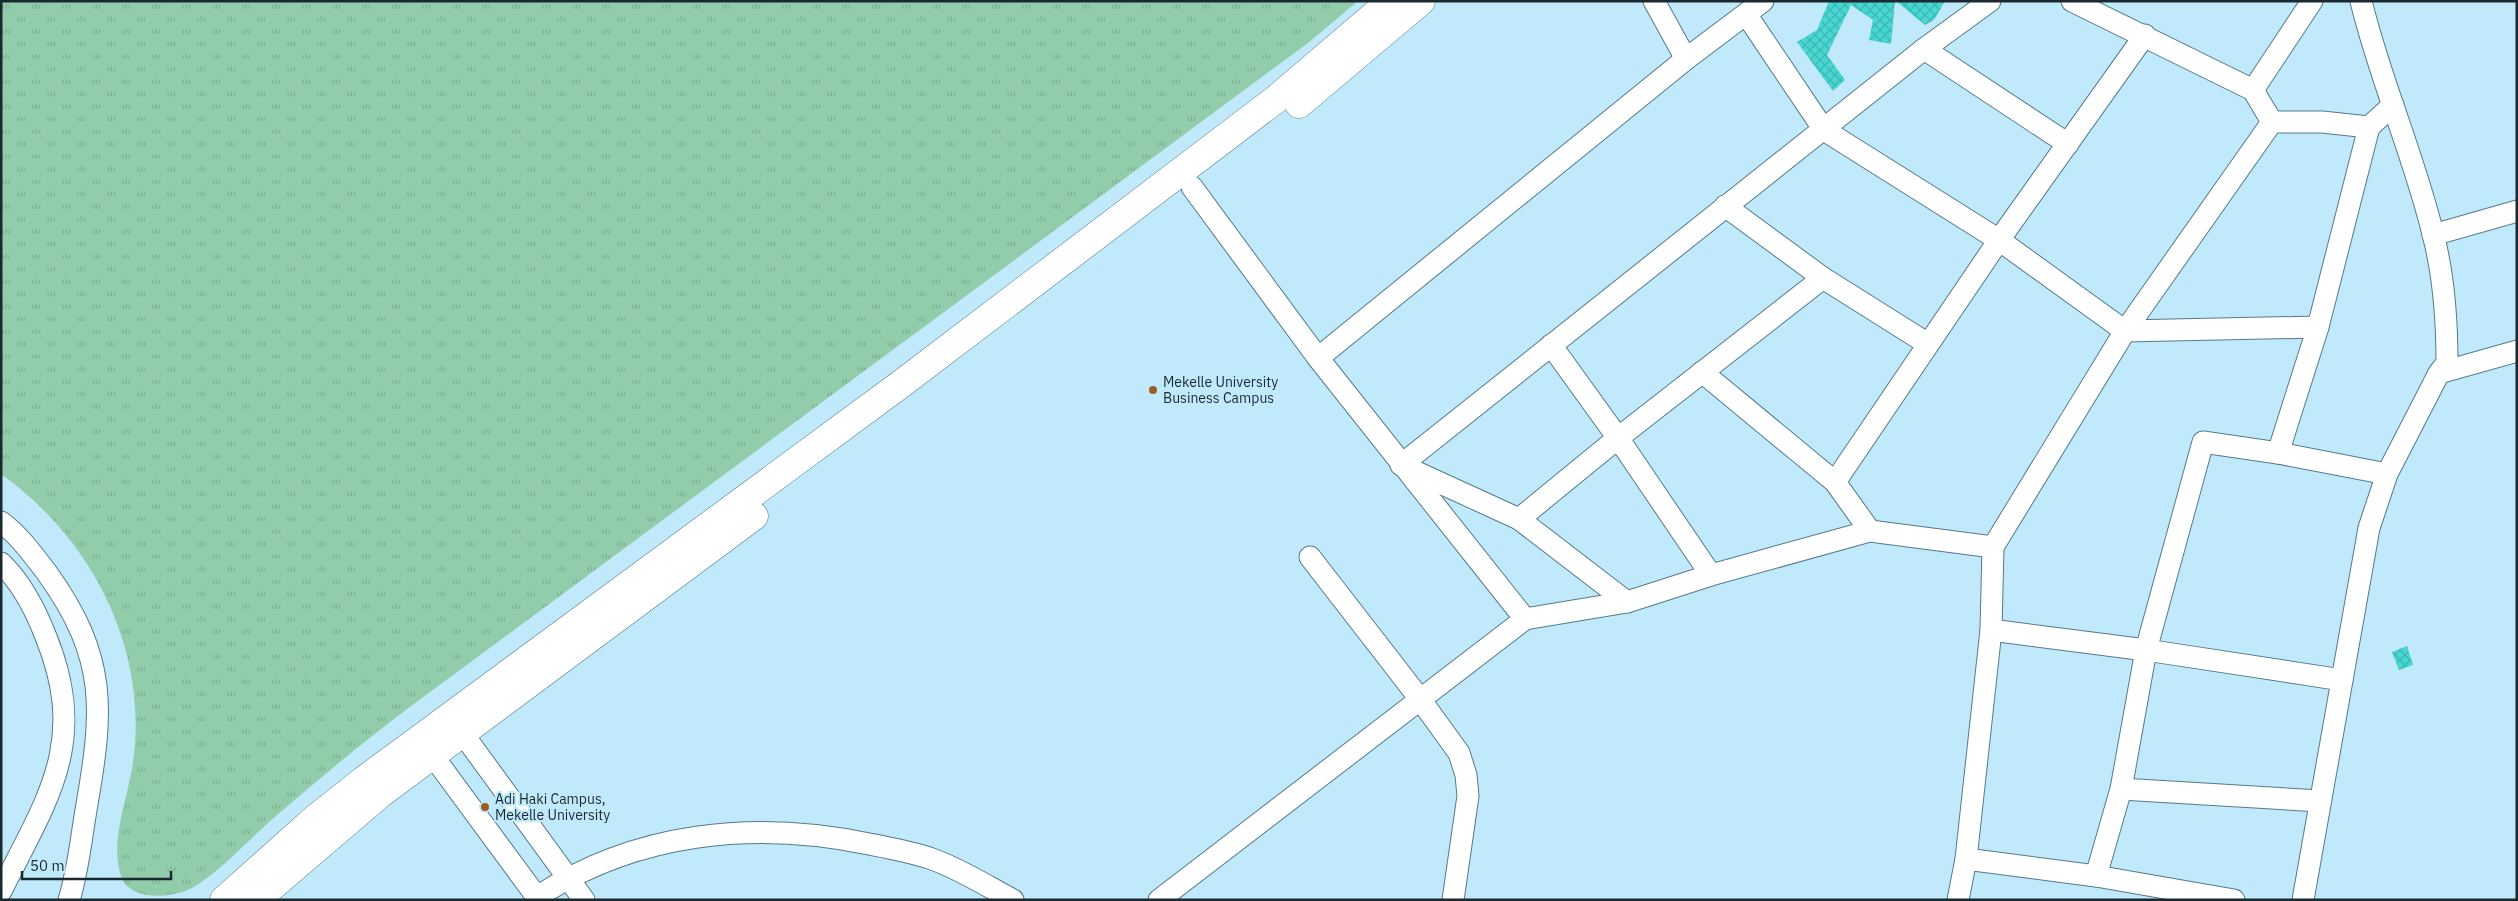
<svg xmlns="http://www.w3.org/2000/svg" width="2518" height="901" font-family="'IBM Plex Sans',sans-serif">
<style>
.grass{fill:url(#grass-tufts)}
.building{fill:url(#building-cross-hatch)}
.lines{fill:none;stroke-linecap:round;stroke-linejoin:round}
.minor-casing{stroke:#547a8a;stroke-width:23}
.major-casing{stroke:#547a8a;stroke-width:29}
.minor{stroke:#fff;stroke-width:21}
.major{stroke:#fff;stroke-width:28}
.poi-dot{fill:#9b5c24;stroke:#c0eafb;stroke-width:2}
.labels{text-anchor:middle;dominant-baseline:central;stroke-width:4.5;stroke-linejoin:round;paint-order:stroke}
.poi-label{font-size:14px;fill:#19292f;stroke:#c0eafb;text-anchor:start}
</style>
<defs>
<pattern id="grass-tufts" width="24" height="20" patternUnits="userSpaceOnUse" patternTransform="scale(1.25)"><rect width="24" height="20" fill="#92cdab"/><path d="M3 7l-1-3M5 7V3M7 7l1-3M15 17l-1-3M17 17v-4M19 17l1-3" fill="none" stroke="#7db093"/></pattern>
<pattern id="building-cross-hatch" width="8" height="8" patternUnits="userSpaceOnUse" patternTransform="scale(1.25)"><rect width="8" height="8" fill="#47d6d1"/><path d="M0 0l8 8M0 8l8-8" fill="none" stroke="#3eb8b4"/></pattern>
</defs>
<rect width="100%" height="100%" fill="#c0eafb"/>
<!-- grass -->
<path class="grass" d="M1 1H1358L1308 43 403 712C357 747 313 784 269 822 247 842 217 874 192 888 172 898 135 901 123 881 108 847 126 804 132 769 151 655 95 541 1 474Z"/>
<!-- building -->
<g class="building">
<polygon points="1829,1 1895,1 1891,44 1869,40 1873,20 1851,5 1827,55 1845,80 1833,91 1797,42 1817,30"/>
<polygon points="1896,1 1945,1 1934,20 1925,25"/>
<polygon points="2407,646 2413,665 2399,670 2392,652"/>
</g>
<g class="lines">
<defs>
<g id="minor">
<polyline points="1654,1 1686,59"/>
<polyline points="2072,1 2253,90 2272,122 2322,122 2369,127 2393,105"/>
<polyline points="1746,14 1824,130 1999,240 2125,331 2318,327"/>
<polyline points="1924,49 2068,144"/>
<polyline points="2253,90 2312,1"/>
<polyline points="1192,187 1318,358 1525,619 1627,602 1711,575 1870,531 1993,547 1991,630 1966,859 1958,900"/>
<polyline points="1725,206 1823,278 1928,344"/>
<polyline points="2433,235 2517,211"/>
<polyline points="1551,345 1618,438 1711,575"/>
<polyline points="1318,358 1686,59 1763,1"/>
<polyline points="1702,372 1835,482 1870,531"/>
<polyline points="2439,373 2517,351"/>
<polyline points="2278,453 2318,327 2369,127"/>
<polyline points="1835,482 1999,240 2145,35"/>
<polyline points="1519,519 1618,438 1823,278"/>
<path d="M1 522C19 535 34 556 47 573 109 659 103 712 86 810 81 840 78 871 69 900"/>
<polyline points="1993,547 2125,331 2272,122"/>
<polyline points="1310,557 1420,699 1459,753 1466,775 1468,796 1453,900"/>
<path d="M1 563C21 582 36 611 46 637 89 743 47 799 1 891"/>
<polyline points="1627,602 1519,519 1401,465 1924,49 1990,1"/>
<polyline points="1991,630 2146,650 2342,680"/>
<polyline points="463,734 584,900"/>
<polyline points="433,756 539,900"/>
<polyline points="2121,789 2320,801"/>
<polyline points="1966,859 2096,876 2234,900"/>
<polyline points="2096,876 2121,789 2146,650 2203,442 2278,453 2387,474"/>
<path d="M537 897C636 832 754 820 869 844 890 848 912 852 932 859 960 869 987 886 1013 900"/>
<polyline points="1159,900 1525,619"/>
<path d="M2303 900 2369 528 2387 474 2439 373 2447 363C2447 320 2444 276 2433 234 2414 155 2380 80 2361 1"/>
</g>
<g id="major">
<polyline points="1299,104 1421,1"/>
<polyline points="224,900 316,818 364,780 901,384 1275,100 1391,1"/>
<polyline points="256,900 380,794 754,516"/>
</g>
</defs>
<!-- minor casing -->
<use href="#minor" class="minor-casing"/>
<!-- major casing -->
<use href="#major" class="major-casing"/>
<!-- minor -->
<use href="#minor" class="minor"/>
<!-- major -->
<use href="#major" class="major"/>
</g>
<!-- markers -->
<g class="poi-dot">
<circle cx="1153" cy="390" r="5"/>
<circle cx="485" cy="807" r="5"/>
</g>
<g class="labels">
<!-- poi labels -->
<g class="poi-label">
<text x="1163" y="382">Mekelle University<tspan x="1163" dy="16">Business Campus</tspan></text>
<text x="495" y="799">Adi Haki Campus,<tspan x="495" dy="16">Mekelle University</tspan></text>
</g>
</g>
<!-- border -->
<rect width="2518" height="901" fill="none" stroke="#19292f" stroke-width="5"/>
<!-- scale -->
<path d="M22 871v8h149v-8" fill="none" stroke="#19292f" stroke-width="2.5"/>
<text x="30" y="871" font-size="15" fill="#19292f" stroke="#c0eafb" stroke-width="4" paint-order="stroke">50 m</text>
</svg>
